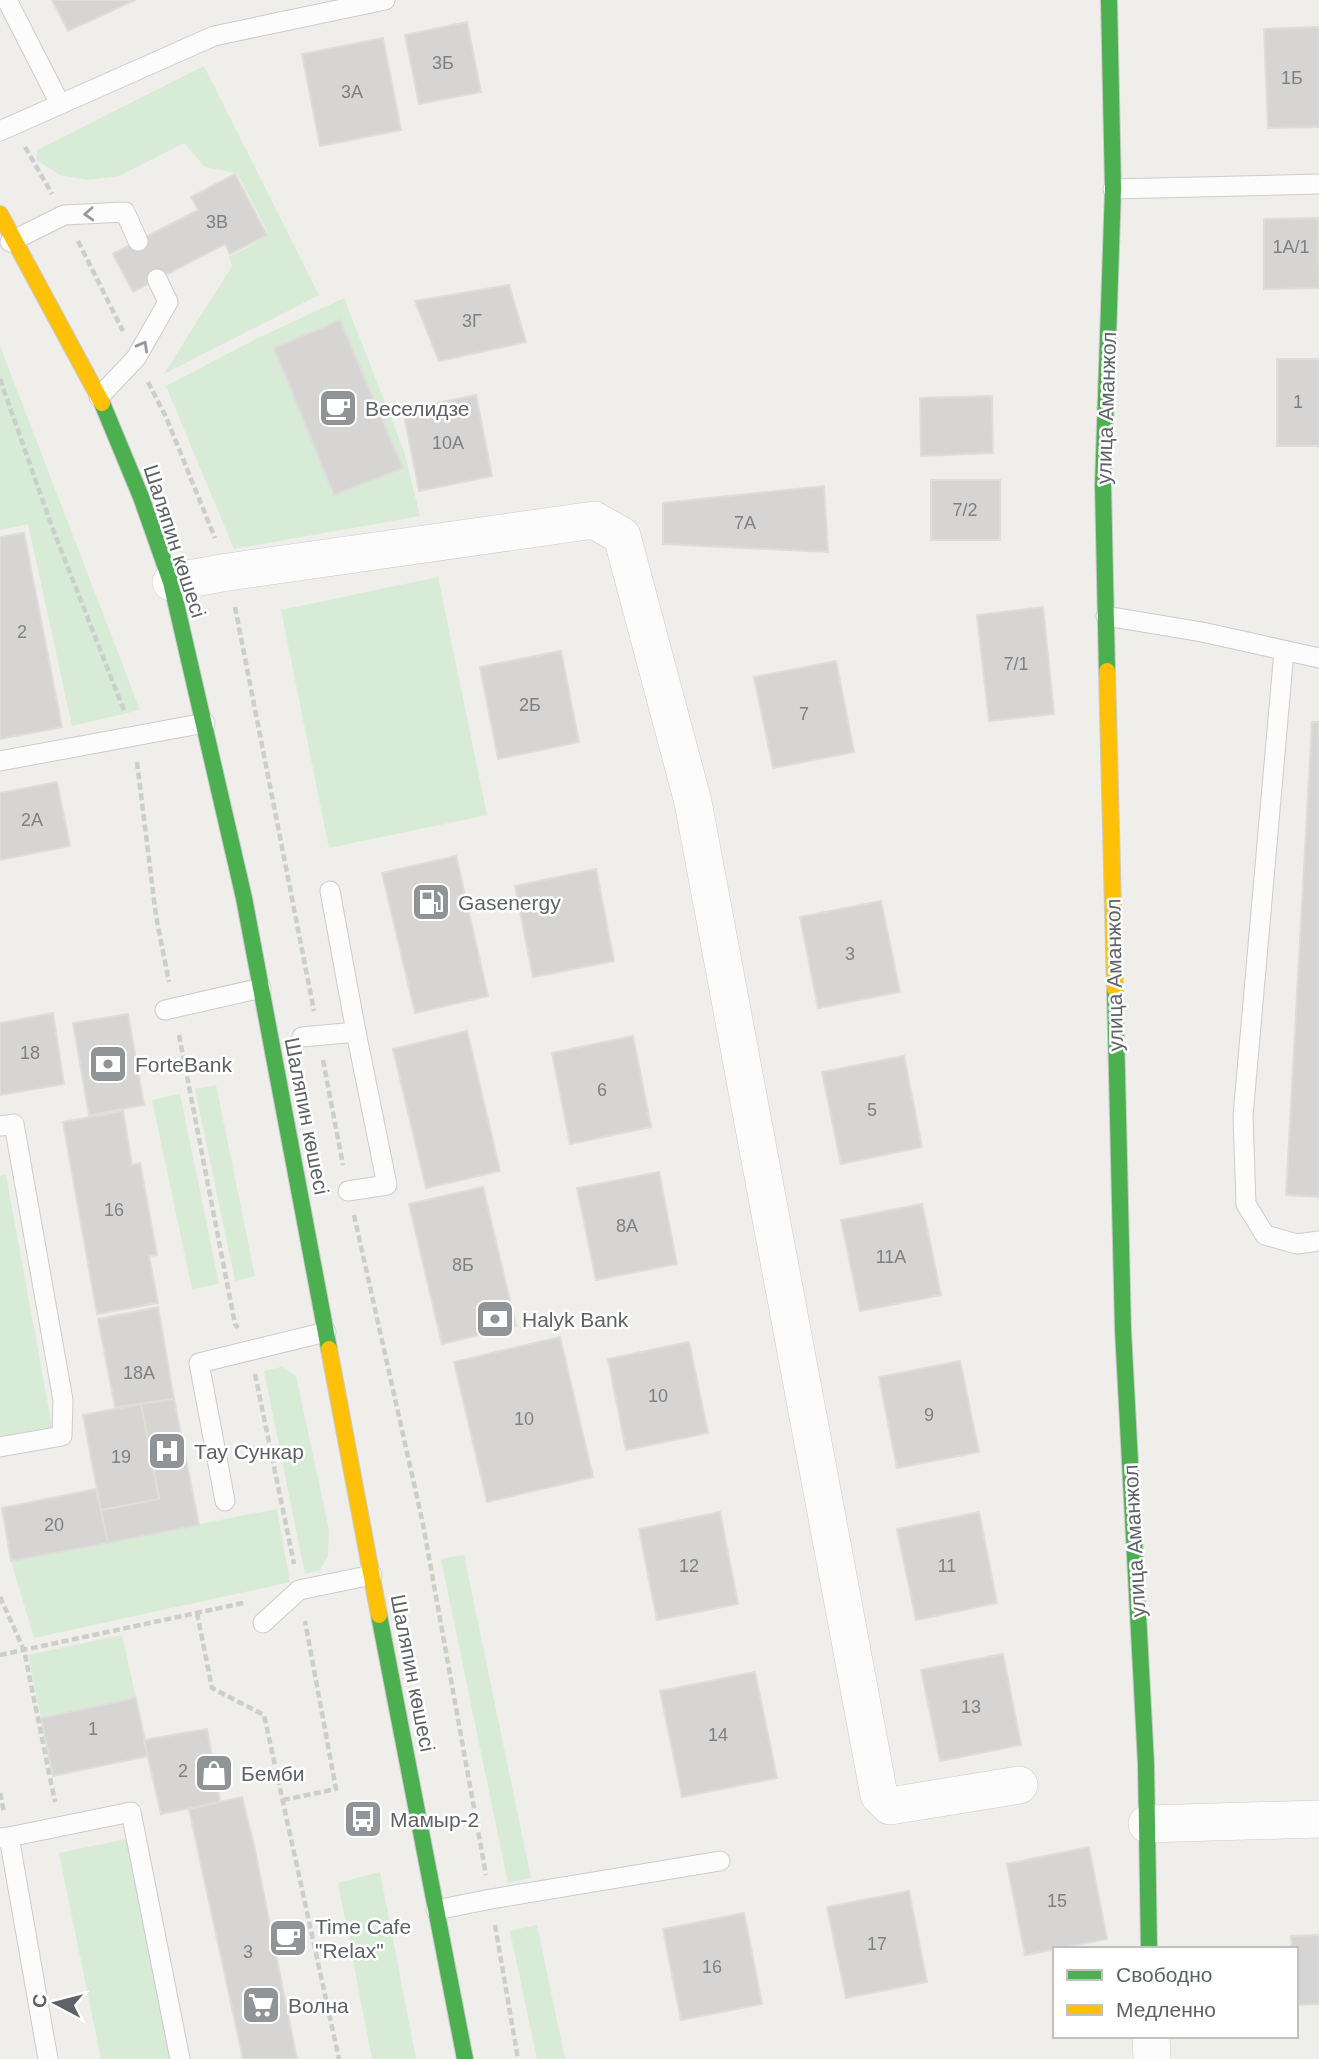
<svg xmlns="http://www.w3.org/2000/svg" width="1319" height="2059" font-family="Helvetica,sans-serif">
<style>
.green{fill:#d8ebd6}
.building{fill:#d6d5d3;stroke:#deddd9;stroke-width:2}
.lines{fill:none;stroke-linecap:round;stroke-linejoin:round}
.lane-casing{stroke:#cbcccc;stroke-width:21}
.street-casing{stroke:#cbcccc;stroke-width:38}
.fast-casing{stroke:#cacacb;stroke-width:18}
.slow-casing{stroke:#cacacb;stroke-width:18}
.path{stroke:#cacfcc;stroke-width:4.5;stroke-dasharray:7 3.5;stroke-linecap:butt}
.lane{stroke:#fdfcfc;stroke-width:19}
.street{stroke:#fdfcfc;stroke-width:37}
.fast{stroke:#4caf50;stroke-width:16}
.slow{stroke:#ffc107;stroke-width:16}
.oneway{stroke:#96999c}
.labels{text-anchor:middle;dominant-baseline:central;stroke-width:5;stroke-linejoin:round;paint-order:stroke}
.number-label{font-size:18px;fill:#7e8184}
.poi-label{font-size:21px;fill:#5f6368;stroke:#fff;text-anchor:start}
.street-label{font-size:21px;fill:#5f6368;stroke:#fff}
</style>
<rect width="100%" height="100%" fill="#efeeea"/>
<!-- green -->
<g class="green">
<polygon points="204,66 319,295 164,374 232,266 229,257 269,235 237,173 205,167 184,143 119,176 87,180 60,175 37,160 37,150"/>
<polygon points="344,298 404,451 420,516 234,549 166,386 256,339"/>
<polygon points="0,346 140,710 72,726 28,524 0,530"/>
<polygon points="438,577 487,815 329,848 281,610"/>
<polygon points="216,1085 255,1276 235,1281 195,1089"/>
<polygon points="180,1094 219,1284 192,1289 152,1100"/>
<polygon points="6,1175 53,1432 0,1442 0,1176"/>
<polygon points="281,1367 296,1376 329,1530 328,1556 320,1570 305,1574 264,1371"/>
<polygon points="277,1509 290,1582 34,1638 11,1561"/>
<polygon points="464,1555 531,1878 508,1883 441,1559"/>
<polygon points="122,1635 136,1698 41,1718 28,1655"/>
<polygon points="126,1839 170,2059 101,2059 59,1853"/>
<polygon points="380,1872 416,2059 372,2059 338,1883"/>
<polygon points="537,1925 565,2059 537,2059 510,1931"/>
</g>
<!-- building -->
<g class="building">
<polygon points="52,0 135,0 68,31"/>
<polygon points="467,22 481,92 419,104 405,35"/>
<polygon points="1319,27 1319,127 1268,128 1264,29"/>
<polygon points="383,38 401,130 320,146 302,54"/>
<polygon points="235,174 267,235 230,254 225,244 133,292 113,254 198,210 191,197"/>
<polygon points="1318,218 1319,288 1264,289 1264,219"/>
<polygon points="509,285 526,342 439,361 415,301"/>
<polygon points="340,320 403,468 334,495 274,348"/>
<rect x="1277" y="359" width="42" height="87"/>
<polygon points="476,395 492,476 419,491 403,410"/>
<polygon points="992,396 993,453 921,456 920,398"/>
<rect x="931" y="480" width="69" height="60"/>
<polygon points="824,486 828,552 663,544 663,503"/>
<polygon points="24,533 62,727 0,739 0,537"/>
<polygon points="1043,607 1054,714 989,721 977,615"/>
<polygon points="561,651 579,742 498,759 480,667"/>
<polygon points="836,661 854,752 773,768 754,677"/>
<polygon points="1312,722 1319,722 1319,1197 1286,1195"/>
<polygon points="57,782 70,846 0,860 0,793"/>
<polygon points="456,856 488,996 415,1013 382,873"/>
<polygon points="596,869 614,961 533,977 515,886"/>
<polygon points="881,901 900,992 818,1008 800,917"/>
<polygon points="53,1013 64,1084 0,1095 0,1023"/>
<polygon points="128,1014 144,1105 89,1115 73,1023"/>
<polygon points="467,1031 500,1171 426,1188 393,1049"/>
<polygon points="633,1036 651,1127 570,1144 552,1053"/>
<polygon points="904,1056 922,1147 841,1164 822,1072"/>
<polygon points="123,1111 132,1165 140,1163 157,1255 149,1256 158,1303 97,1314 63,1122"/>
<polygon points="659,1172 677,1264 596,1280 577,1188"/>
<polygon points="483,1187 516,1326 442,1344 409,1204"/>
<polygon points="922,1204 941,1295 860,1311 841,1220"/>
<polygon points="158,1307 174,1399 115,1407 98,1319"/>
<polygon points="560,1337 593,1477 487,1502 454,1362"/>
<polygon points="689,1342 708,1433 626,1450 608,1359"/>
<polygon points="960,1361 979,1452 897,1468 879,1377"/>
<polygon points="174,1399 199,1525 108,1543 101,1510 159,1499 141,1404"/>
<polygon points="141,1404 159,1499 101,1510 83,1415"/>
<polygon points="96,1489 108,1543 11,1561 2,1508"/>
<polygon points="720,1512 738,1604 657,1620 639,1529"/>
<polygon points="979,1512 997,1603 916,1620 897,1529"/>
<polygon points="1003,1654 1021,1745 940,1761 921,1670"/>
<polygon points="755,1672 777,1778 682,1797 660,1691"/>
<polygon points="136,1698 148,1756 53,1776 41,1718"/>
<polygon points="207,1729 220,1802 161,1814 144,1740"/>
<polygon points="242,1797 254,1845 297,2059 243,2059 189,1809"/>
<polygon points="1089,1847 1107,1939 1025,1955 1007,1864"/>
<polygon points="909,1891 927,1982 846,1998 827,1907"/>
<polygon points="744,1913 762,2004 681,2020 663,1929"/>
<polygon points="1319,1935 1319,2004 1296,2005 1296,1949 1292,1949 1291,1936"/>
</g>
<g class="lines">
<defs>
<g id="lane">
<polyline points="7,0 60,104"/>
<polyline points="0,131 214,36 385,0"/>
<polyline points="1113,189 1319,184"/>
<polyline points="10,242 64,215 125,212 138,241"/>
<polyline points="99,397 136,358 168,302 157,279"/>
<polyline points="1106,616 1202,632 1319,658"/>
<polyline points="1284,651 1243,1116 1246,1204 1265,1235 1297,1244 1319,1241"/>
<polyline points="0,761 205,723"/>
<polyline points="165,1010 261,988"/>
<polyline points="302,1037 356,1032 330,891"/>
<polyline points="0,1126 14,1124 63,1400 62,1436 0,1447"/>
<polyline points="348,1191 387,1185 356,1032"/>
<polyline points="225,1501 199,1363 326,1332"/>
<polyline points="263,1623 299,1590 372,1575"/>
<polyline points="9,1837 131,1812 180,2059"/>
<polyline points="0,1838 9,1837 48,2059"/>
<polyline points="436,1910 491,1899 720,1861"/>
</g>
<g id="street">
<polyline points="171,582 228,572 594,520 622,536 693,802 879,1795 890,1806 1019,1785"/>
<polyline points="1147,1824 1319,1819"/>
<polyline points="1151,2036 1152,2059"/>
</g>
<g id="fast">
<polyline points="102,403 141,497 171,582 244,898 329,1349"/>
<polyline points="1107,671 1103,485 1113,189 1109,0"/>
<polyline points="1115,989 1123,1330 1146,1764 1149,1949"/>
<polyline points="379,1615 465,2059"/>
</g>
<g id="slow">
<polyline points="0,214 102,403"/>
<polyline points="1107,671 1115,989"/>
<polyline points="329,1349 379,1615"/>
</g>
</defs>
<!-- lane casing -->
<use href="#lane" class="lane-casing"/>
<!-- street casing -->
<use href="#street" class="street-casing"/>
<!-- fast casing -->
<use href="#fast" class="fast-casing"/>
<!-- slow casing -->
<use href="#slow" class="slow-casing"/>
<!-- path -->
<g class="path">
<polyline points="25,147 52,194"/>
<polyline points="78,241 123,331"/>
<polyline points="0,379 52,527 125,713"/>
<polyline points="148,382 166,417 215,538"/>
<polyline points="235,607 314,1011"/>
<polyline points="137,762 156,916 169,982"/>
<polyline points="179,1035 235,1324 238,1328"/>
<polyline points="323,1060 343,1165"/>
<polyline points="354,1215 423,1524 486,1875"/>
<polyline points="255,1374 294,1564"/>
<polyline points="0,1597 24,1650 55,1802"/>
<polyline points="197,1613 212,1688 264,1715 339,2059"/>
<polyline points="0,1655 243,1603"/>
<polyline points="0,1793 4,1812"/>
<polyline points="283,1800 336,1789 305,1621"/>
<polyline points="495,1925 518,2059"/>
</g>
<!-- lane -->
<use href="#lane" class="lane"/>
<!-- street -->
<use href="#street" class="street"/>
<!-- fast -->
<use href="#fast" class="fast"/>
<!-- slow -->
<use href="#slow" class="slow"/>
</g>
<!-- one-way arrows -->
<defs><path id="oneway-chevron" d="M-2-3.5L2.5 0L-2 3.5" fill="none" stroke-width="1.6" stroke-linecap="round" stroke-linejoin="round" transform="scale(1.75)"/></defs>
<g class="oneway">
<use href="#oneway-chevron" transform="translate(89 214) rotate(177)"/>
<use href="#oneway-chevron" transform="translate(143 346) rotate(-61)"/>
</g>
<!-- icons -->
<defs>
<symbol id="cafe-square" viewBox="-11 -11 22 22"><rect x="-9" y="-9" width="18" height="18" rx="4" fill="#919496" stroke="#fff"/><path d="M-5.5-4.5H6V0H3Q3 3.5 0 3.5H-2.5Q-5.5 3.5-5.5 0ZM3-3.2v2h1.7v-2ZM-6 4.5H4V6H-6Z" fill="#fff"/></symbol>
<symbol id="fuel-square" viewBox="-11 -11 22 22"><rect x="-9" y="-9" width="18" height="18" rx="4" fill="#919496" stroke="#fff"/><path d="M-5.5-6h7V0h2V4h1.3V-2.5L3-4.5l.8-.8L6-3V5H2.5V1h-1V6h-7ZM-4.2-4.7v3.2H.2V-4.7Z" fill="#fff"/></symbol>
<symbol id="bank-square" viewBox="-11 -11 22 22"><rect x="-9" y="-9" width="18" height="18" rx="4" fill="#919496" stroke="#fff"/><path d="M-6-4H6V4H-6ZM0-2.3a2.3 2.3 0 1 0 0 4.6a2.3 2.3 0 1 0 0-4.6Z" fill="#fff"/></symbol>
<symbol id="hospital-square" viewBox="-11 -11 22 22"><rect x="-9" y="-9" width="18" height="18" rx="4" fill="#919496" stroke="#fff"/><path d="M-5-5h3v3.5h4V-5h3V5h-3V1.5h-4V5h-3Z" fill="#fff"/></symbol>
<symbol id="shop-square" viewBox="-11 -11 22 22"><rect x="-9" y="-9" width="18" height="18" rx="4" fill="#919496" stroke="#fff"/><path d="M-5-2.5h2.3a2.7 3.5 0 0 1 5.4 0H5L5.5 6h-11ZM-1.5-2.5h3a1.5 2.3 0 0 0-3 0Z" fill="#fff"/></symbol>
<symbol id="bus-square" viewBox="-11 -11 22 22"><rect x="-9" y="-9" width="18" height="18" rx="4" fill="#919496" stroke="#fff"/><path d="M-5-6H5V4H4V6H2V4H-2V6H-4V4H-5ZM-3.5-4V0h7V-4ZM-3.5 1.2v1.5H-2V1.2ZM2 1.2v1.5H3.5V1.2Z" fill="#fff"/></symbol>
<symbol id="supermarket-square" viewBox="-11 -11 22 22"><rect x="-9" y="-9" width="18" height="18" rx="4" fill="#919496" stroke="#fff"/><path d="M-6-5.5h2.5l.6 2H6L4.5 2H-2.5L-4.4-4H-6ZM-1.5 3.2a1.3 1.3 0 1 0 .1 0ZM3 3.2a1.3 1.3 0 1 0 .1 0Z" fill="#fff"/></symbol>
</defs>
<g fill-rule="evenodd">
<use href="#cafe-square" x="316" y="386" width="44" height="44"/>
<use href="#fuel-square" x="409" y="880" width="44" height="44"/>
<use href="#bank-square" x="86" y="1042" width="44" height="44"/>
<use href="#bank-square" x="473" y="1297" width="44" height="44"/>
<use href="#hospital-square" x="145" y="1429" width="44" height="44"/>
<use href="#shop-square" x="192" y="1751" width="44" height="44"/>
<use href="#bus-square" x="341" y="1797" width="44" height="44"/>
<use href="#cafe-square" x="266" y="1916" width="44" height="44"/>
<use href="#supermarket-square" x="239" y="1983" width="44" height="44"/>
</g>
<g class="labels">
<!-- number labels -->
<g class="number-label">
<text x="443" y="63">3Б</text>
<text x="1292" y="78">1Б</text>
<text x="352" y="92">3А</text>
<text x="217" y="222">3В</text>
<text x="1291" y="247">1А/1</text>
<text x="472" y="321">3Г</text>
<text x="1298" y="402">1</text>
<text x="448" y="443">10А</text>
<text x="965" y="510">7/2</text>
<text x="745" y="523">7А</text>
<text x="22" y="632">2</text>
<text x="1016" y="664">7/1</text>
<text x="530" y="705">2Б</text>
<text x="804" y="714">7</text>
<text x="32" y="820">2А</text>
<text x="850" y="954">3</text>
<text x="30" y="1053">18</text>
<text x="602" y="1090">6</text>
<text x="872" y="1110">5</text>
<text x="114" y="1210">16</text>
<text x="627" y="1226">8А</text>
<text x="891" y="1257">11А</text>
<text x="463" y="1265">8Б</text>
<text x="139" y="1373">18А</text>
<text x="658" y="1396">10</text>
<text x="929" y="1415">9</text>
<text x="524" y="1419">10</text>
<text x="121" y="1457">19</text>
<text x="54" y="1525">20</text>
<text x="689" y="1566">12</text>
<text x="947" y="1566">11</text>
<text x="971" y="1707">13</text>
<text x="93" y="1729">1</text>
<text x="718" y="1735">14</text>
<text x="183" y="1771">2</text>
<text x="1057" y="1901">15</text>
<text x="877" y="1944">17</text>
<text x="248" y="1952">3</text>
<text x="712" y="1967">16</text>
</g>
<!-- poi labels -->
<g class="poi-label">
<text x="365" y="408">Веселидзе</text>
<text x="458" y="902">Gasenergy</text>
<text x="135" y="1064">ForteBank</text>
<text x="522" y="1319">Halyk Bank</text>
<text x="194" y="1451">Тау Сункар</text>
<text x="241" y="1773">Бемби</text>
<text x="390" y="1819">Мамыр-2</text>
<text x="315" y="1926">Time Cafe<tspan x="315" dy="24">"Relax"</tspan></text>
<text x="288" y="2005">Волна</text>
</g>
<!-- street labels -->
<g class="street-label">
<text transform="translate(1106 408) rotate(-88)">улица Аманжол</text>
<text transform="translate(175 541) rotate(72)">Шаляпин көшесі</text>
<text transform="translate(1114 975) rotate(-91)">улица Аманжол</text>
<text transform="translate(307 1116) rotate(79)">Шаляпин көшесі</text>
<text transform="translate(1134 1541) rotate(-93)">улица Аманжол</text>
<text transform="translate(413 1673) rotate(79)">Шаляпин көшесі</text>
</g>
</g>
<!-- legend -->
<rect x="1053" y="1947" width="245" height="91" fill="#ffffff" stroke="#bfc1c3" stroke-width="2"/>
<rect x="1067" y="1970" width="35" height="10" fill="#4caf50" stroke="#bfc1c3" stroke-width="2"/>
<text x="1116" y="1982" font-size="21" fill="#5f6368">Свободно</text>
<rect x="1067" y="2005" width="35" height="10" fill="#ffc107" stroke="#bfc1c3" stroke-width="2"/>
<text x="1116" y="2017" font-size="21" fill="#5f6368">Медленно</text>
<!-- north arrow -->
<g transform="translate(56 2003) rotate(277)" stroke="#ffffff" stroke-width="5" paint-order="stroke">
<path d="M0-5L12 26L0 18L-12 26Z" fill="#5f6368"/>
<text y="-10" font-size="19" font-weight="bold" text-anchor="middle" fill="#5f6368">С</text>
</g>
</svg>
